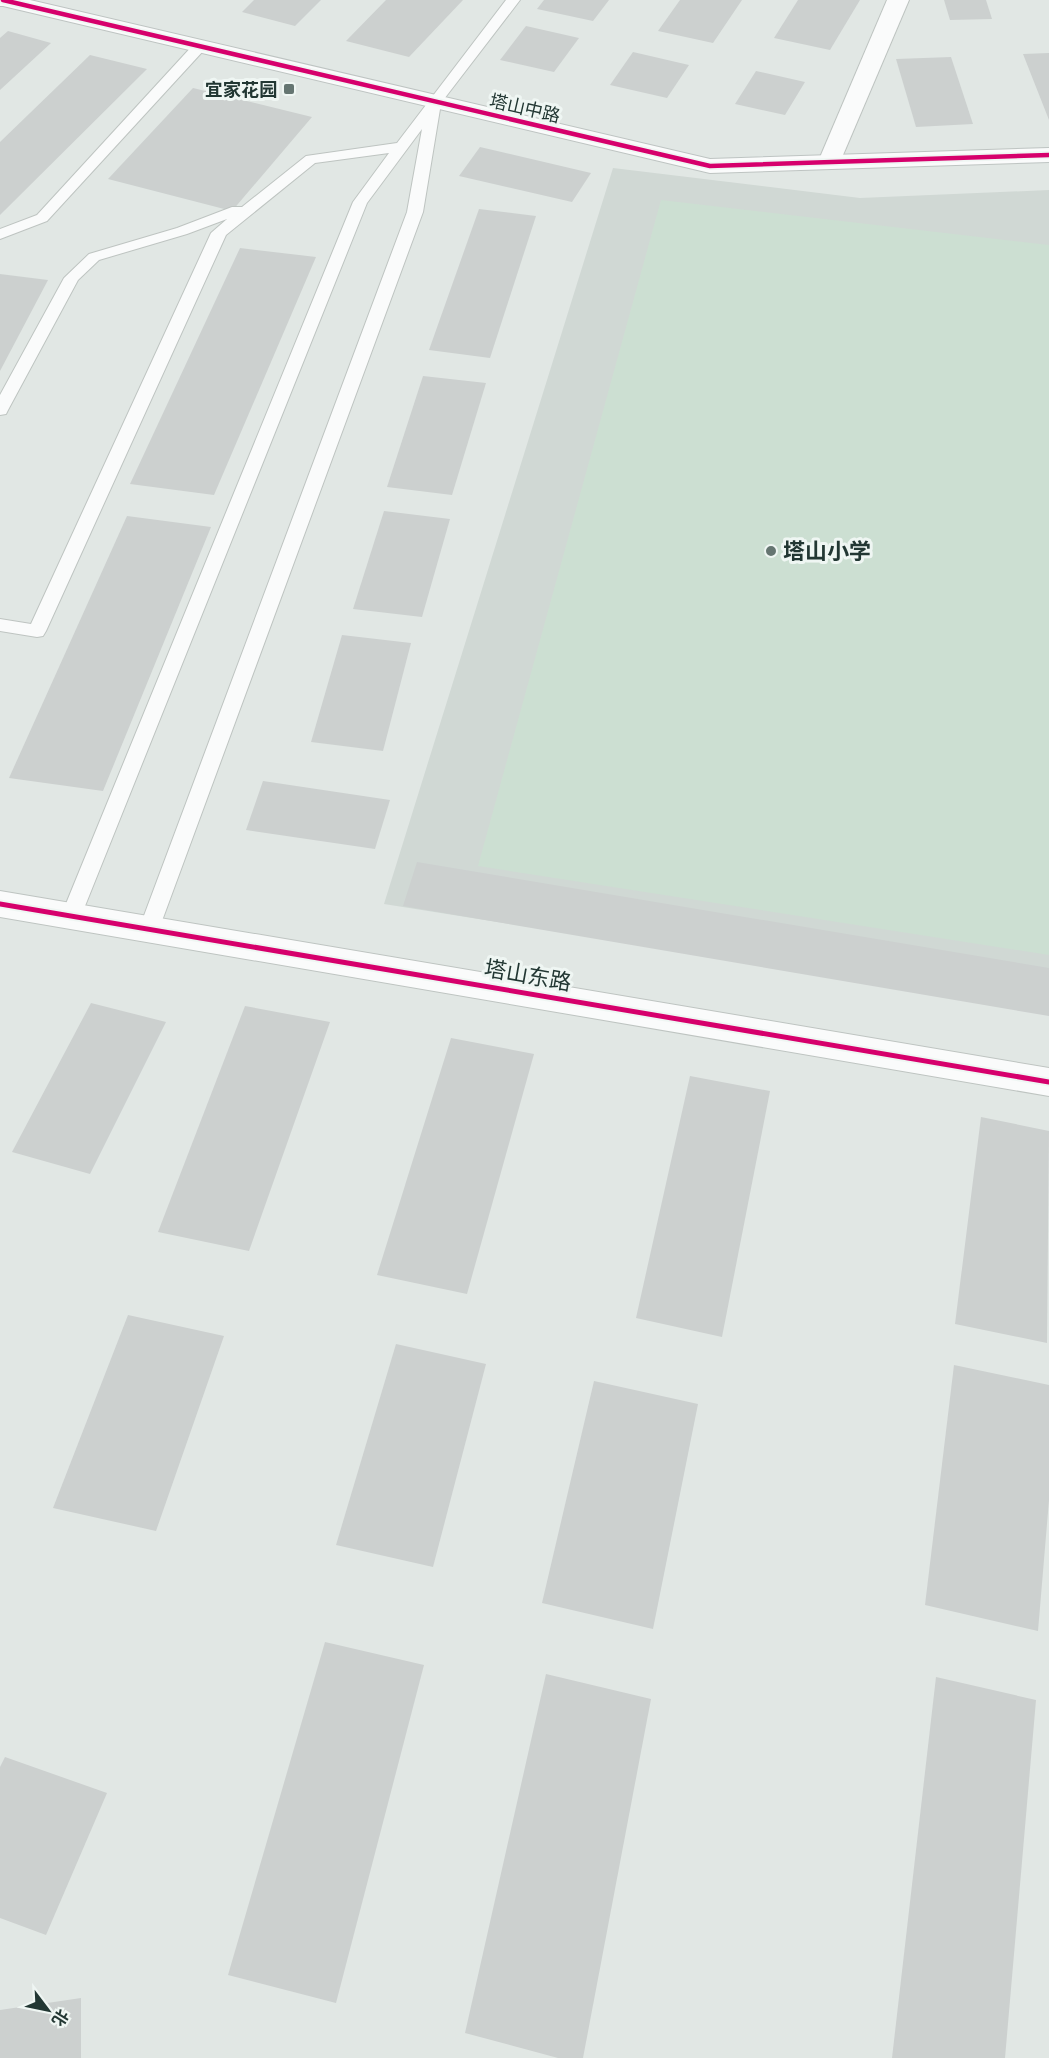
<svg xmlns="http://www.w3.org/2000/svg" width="1049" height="2058" font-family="'Titillium Web','Noto Sans SC',sans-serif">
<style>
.built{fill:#d0d8d4}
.green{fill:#ccdfd2}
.building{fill:#ccd0cf}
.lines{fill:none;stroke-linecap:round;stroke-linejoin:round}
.lane-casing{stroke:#bec4c1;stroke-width:2}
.street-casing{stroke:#bec4c1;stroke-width:2}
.secondary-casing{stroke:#bec4c2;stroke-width:2}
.lane{fill:#fafbfb;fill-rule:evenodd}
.street{fill:#fafbfb;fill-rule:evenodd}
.secondary{fill:#fafbfb;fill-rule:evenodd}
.cycleway-far1-casing{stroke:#eff6f3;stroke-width:8}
.cycleway-casing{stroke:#eff6f3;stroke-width:9}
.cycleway-far1{stroke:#d6006c;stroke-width:4.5}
.cycleway{stroke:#d6006c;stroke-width:5}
.poi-dot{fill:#657571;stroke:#eff6f3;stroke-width:2}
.labels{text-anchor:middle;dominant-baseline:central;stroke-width:6;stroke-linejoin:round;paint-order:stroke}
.far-poi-label{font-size:18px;font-weight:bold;fill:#223733;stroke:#eff6f3;text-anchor:end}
.far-street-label{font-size:18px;fill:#223733;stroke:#eff6f3}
.poi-label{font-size:22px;font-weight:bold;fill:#223733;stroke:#eff6f3;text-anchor:start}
.street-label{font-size:22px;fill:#223733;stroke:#eff6f3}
</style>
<rect width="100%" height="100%" fill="#e1e7e4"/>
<!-- built -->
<polygon class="built" points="613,168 860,198 1049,190 1049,1009 384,904"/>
<!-- green -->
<polygon class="green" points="661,200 1049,245 1049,955 478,866"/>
<!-- building -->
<g class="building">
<polygon points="254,0 321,0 295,26 242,12"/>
<polygon points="386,0 463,0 409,57 346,41"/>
<polygon points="544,0 609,0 593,21 537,9"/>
<polygon points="680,0 742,0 713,43 658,31"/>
<polygon points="798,0 860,0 830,50 774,38"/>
<polygon points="944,0 986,0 992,19 950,20"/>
<polygon points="526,26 579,38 554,72 500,60"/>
<polygon points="8,31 51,43 0,90 0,38"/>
<polygon points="633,52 689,65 667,98 610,85"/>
<polygon points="1049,53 1049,120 1023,54"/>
<polygon points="90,55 147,69 0,215 0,142"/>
<polygon points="951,57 973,124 916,127 896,59"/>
<polygon points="756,71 805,82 785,115 735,104"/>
<polygon points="193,88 312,117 232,211 108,179"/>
<polygon points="480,147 591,173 572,202 459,176"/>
<polygon points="479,209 536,216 490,358 429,350"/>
<polygon points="240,248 316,257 214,495 130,484"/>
<polygon points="0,274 48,280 0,371"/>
<polygon points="423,376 486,383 452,495 387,487"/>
<polygon points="384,511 450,519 422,617 353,609"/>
<polygon points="127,516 211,527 103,791 9,778"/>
<polygon points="342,635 411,643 383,751 311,742"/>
<polygon points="263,781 390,800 375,849 246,830"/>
<polygon points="417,862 1049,968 1049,1016 403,906"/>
<polygon points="91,1003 166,1022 90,1174 12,1152"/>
<polygon points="245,1006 330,1022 249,1251 158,1232"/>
<polygon points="451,1038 534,1054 467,1294 377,1275"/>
<polygon points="690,1076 770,1091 722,1337 636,1318"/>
<polygon points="981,1117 1049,1131 1047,1343 955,1324"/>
<polygon points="128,1315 224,1336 156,1531 53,1508"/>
<polygon points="396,1344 486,1364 433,1567 336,1545"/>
<polygon points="954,1365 1049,1385 1049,1500 1038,1631 925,1605"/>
<polygon points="594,1381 698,1404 653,1629 542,1603"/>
<polygon points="325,1642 424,1665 336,2003 228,1975"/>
<polygon points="546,1674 651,1699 583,2058 558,2058 465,2033"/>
<polygon points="936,1677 1036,1700 1005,2058 892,2058"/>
<polygon points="5,1757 107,1793 46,1935 0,1918 0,1767"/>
<polygon points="81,1998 81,2058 0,2058 0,2010"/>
</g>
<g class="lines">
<defs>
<g id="lane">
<polygon points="506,0 520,0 441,103 423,212 159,929 156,935 149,937 142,935 139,929 407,212 422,129 367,203 81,916 78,922 71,924 64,922 61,916 353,202 389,153 315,163 226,235 46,631 43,636 37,637 0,631 0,619 31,624 211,233 227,219 187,234 99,260 78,280 8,410 6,414 0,415 0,395 64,278 89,254 177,228 232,207 242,207 306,156 397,143"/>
<polygon points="199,43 204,44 206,47 204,50 47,221 0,239 0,229 37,215 194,44"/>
</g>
<g id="street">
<polygon points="887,0 909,0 840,162 837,167 829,169 821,167 818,162"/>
<polygon points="0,891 1049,1068 1049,1096 0,917"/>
</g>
<polygon id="secondary" points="0,0 30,0 710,159 1049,148 1049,162 710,173 3,6 0,6"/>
</defs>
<!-- lane casing -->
<use href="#lane" class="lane-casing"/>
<!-- street casing -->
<use href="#street" class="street-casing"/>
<!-- secondary casing -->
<use href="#secondary" class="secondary-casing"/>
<!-- lane -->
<use href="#lane" class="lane"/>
<!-- street -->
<use href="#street" class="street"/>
<!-- secondary -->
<use href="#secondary" class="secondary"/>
<defs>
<polyline id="cycleway-far1" points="3,0 710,166 1049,155"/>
<polyline id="cycleway" points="0,904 1049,1082"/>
</defs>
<!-- cycleway-far1 casing -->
<use href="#cycleway-far1" class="cycleway-far1-casing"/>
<!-- cycleway casing -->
<use href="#cycleway" class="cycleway-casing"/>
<!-- cycleway-far1 -->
<use href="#cycleway-far1" class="cycleway-far1"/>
<!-- cycleway -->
<use href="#cycleway" class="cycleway"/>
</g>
<!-- markers -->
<g class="poi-dot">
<rect x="283" y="83" width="12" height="12" rx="3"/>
<circle cx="771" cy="551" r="6"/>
</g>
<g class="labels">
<!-- far-poi labels -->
<g class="far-poi-label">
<text x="277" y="89">宜家花园</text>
</g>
<!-- far-street labels -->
<g class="far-street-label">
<text transform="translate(525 108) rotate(13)">塔山中路</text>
</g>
<!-- poi labels -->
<g class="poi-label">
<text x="783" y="551">塔山小学</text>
</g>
<!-- street labels -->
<g class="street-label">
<text transform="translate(528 975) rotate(10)">塔山东路</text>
</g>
</g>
<!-- north arrow -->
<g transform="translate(48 2010) rotate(122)" stroke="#eff6f3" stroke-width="4.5" paint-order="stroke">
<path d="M0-4.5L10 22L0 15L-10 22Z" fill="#223733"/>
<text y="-9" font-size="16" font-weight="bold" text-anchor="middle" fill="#223733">北</text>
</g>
</svg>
